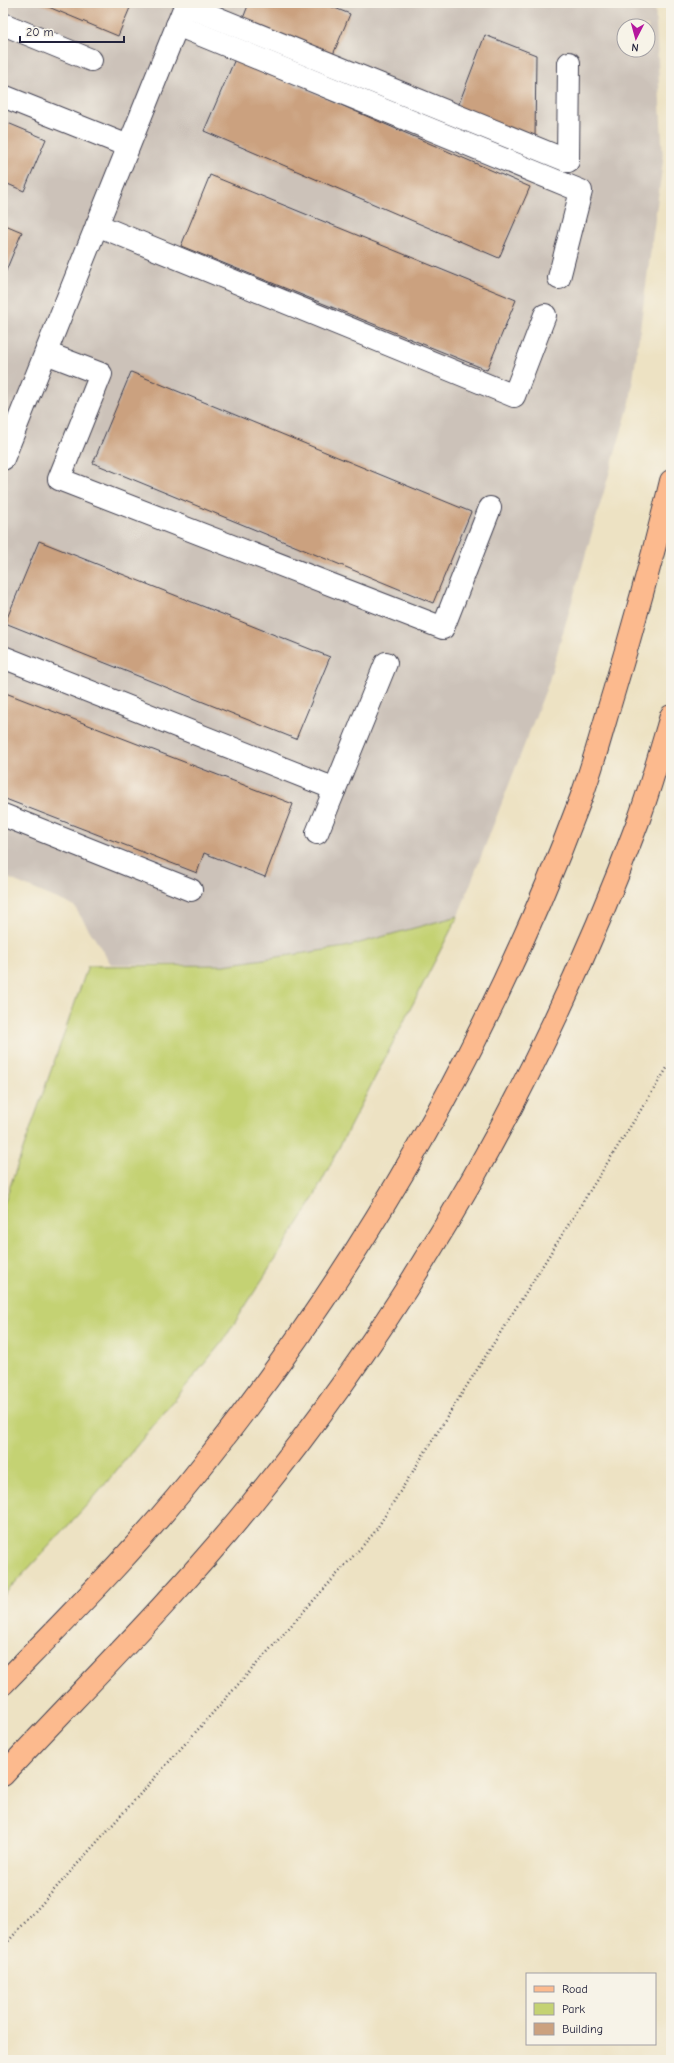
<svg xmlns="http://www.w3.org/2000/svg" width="674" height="2063" font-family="'Comic Neue',sans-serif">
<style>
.industrial{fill:#ccc2b9;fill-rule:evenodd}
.green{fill:#c4d273;stroke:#737a57}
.building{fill:#cba17f}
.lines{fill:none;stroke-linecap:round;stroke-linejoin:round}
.minor-casing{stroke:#403f4f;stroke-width:24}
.major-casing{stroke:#403f4f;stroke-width:24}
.path{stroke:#403f4f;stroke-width:2.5;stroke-dasharray:1 3;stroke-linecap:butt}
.minor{stroke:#fff;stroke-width:22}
.major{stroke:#fcba8e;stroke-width:22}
</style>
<rect width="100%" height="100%" fill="#f7f3e8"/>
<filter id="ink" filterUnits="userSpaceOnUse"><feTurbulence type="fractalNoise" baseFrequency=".025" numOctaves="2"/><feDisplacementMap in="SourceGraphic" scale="8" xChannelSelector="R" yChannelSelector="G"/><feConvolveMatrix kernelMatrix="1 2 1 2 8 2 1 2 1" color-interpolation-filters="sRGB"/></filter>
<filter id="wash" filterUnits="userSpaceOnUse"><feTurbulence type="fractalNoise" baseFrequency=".012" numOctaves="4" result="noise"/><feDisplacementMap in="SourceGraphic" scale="16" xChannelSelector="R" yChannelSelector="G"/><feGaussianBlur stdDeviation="0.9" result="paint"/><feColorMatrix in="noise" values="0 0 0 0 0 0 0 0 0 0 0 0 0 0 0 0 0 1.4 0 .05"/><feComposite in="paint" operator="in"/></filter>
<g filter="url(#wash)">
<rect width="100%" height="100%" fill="#ede2c3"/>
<!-- industrial -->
<path class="industrial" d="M3 3H655L663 161 630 402 548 684 458 916 345 947 242 965 111 964 74 906 3 876ZM624 26H648V50H624Z"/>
<!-- green -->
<polygon class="green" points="458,916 308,1208 223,1341 97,1494 3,1596 3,1206 88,966 224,965 345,947"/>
<g id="blocks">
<!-- building -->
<g class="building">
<polygon points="39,3 132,3 118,36"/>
<polygon points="249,3 322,3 350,14 332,57 242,21"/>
<polygon points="485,35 536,55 535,139 457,109"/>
<polygon points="235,59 530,187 499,258 204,131"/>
<polygon points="3,121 46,139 24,191 3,182"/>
<polygon points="210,175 516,300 487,370 181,246"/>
<polygon points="3,224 22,232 3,278"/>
<polygon points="131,372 471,512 433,603 93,463"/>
<polygon points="39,541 330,657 296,739 5,623"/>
<polygon points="3,692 293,804 265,877 204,853 197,873 3,798"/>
</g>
</g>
</g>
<g filter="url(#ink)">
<use href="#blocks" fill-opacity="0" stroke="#403f4f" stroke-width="1"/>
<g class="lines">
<defs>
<g id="minor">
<polyline points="185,5 568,161 569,63"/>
<polyline points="3,24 91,60"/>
<polyline points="177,25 581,191 559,278"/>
<polyline points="3,96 128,146"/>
<polyline points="97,225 514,396 545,315"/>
<polyline points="46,353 101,374 59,479 443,628 490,508"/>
<polyline points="3,459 183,11"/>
<polyline points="3,657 335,789"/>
<polyline points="3,815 191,890"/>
<polyline points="317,833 386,663"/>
</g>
<g id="major">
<path d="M3 1684C73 1612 144 1541 206 1461 365 1260 491 1039 581 798 594 763 603 727 614 691 635 621 654 552 671 481"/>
<path d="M3 1775C87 1685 175 1598 252 1503 418 1299 548 1065 639 819 651 785 661 750 671 716"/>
</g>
</defs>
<!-- minor casing -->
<use href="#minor" class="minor-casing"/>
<!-- major casing -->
<use href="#major" class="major-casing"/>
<!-- path -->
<polyline class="path" points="3,1947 374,1533 671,1062"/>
<!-- minor -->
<use href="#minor" class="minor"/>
<!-- major -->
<use href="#major" class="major"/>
</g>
</g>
<!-- margin -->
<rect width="674" height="2063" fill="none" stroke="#f7f3e8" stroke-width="16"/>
<!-- legend -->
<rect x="526" y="1973" width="130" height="72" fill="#f7f3e8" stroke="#a29fa3"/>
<rect x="534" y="1986" width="20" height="6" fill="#fcba8e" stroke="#a29fa3"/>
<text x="562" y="1993" font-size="12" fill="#22223b">Road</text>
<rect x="534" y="2003" width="20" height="12" fill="#c4d273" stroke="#a29fa3"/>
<text x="562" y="2013" font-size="12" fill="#22223b">Park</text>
<rect x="534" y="2023" width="20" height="12" fill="#cba17f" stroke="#a29fa3"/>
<text x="562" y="2033" font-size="12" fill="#22223b">Building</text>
<!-- north arrow -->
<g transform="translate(636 38) rotate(186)"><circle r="19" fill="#f7f3e8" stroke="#a29fa3"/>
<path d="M0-3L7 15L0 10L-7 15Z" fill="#b5179e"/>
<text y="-6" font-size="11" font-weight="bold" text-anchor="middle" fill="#22223b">N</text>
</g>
<!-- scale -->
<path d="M20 36v6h104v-6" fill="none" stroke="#22223b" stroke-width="2"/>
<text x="26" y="36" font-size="12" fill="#22223b" stroke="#f7f3e8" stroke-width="3" paint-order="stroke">20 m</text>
</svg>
